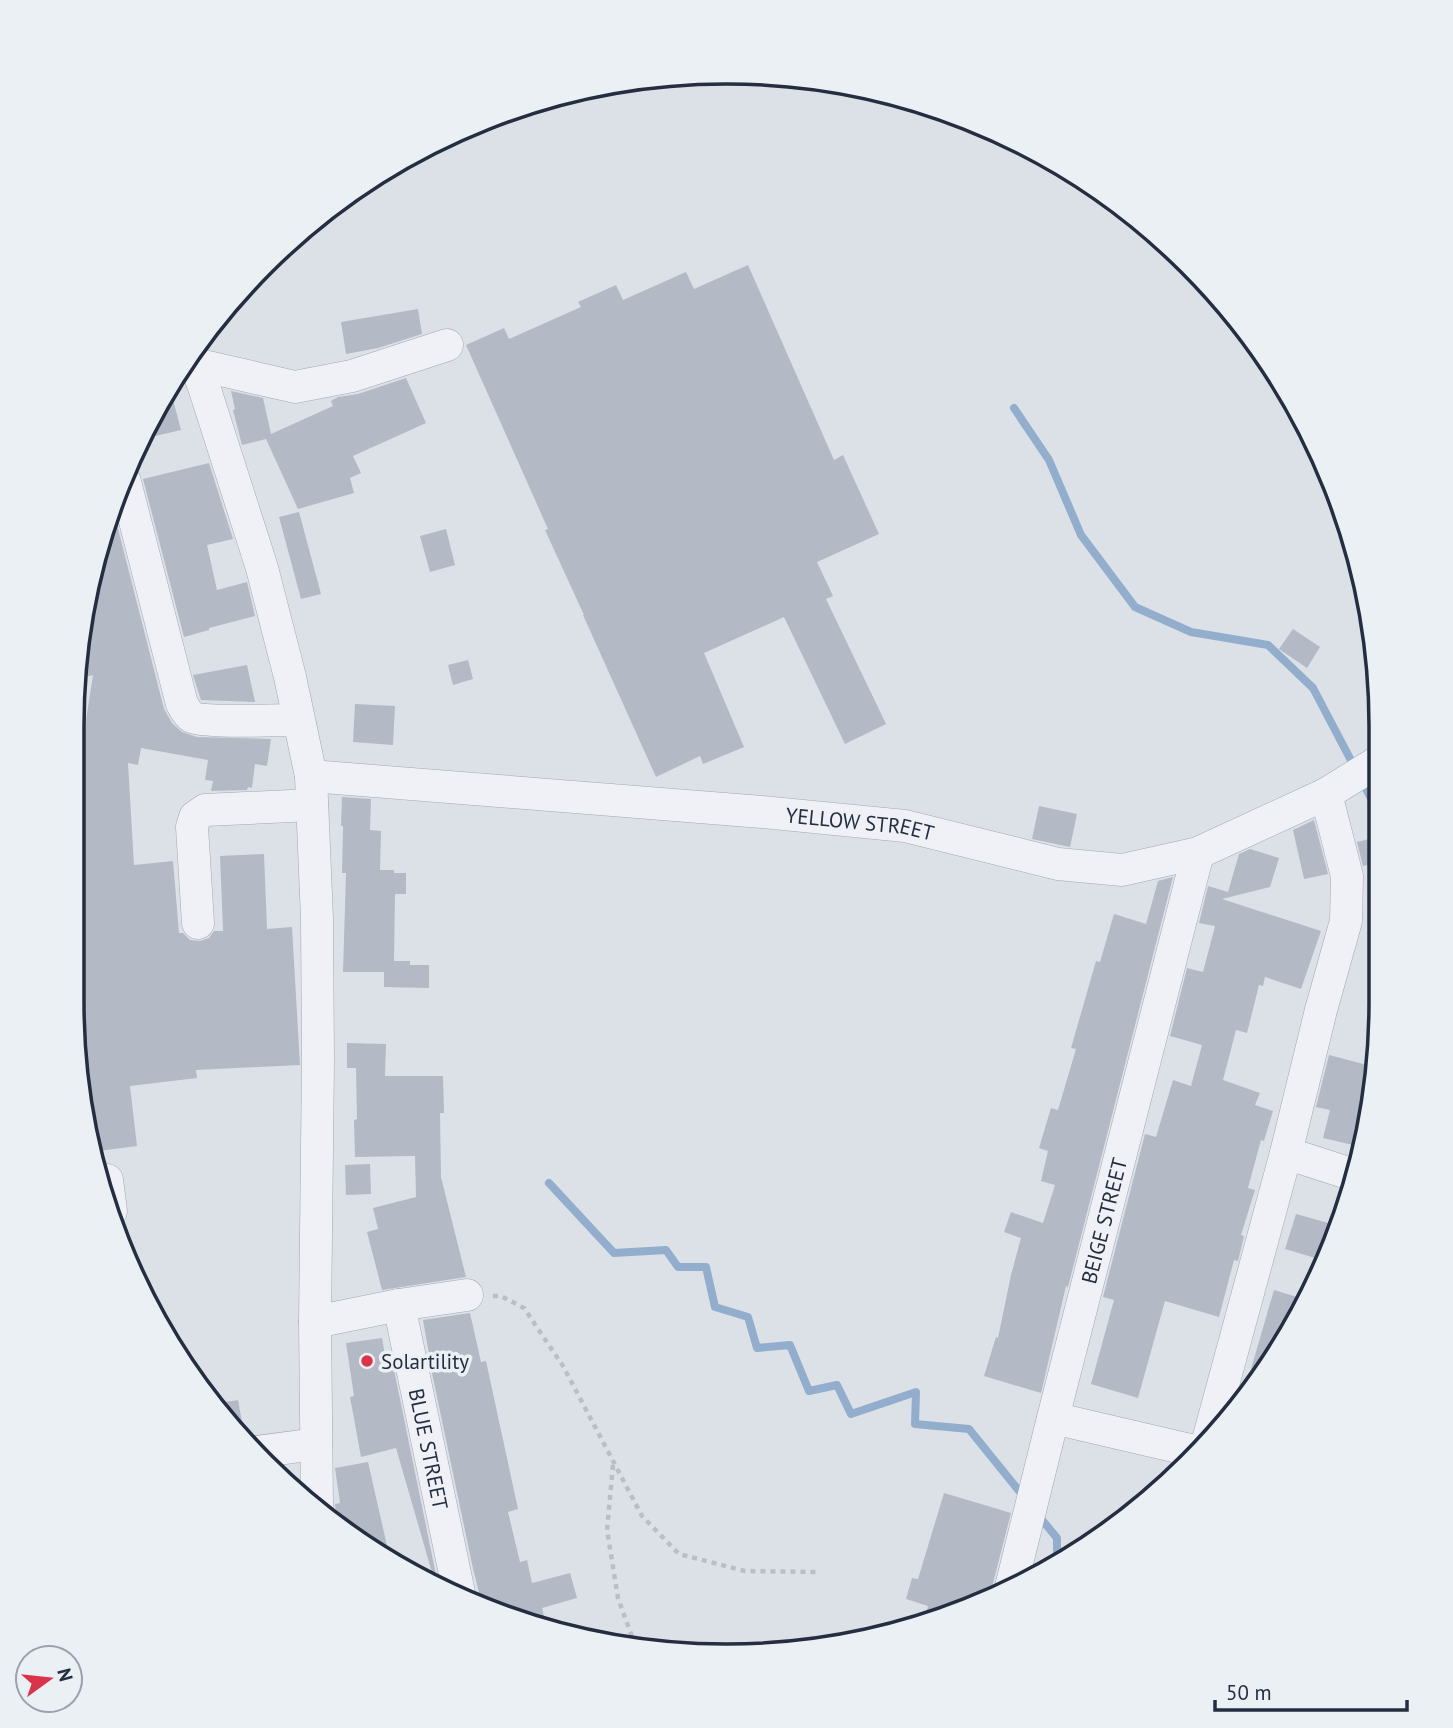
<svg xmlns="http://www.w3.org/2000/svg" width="1453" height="1728" font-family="'PT Sans',sans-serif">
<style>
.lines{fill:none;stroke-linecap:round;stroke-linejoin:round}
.stream{stroke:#93aecc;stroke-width:8}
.building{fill:#b3bac5}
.minor-casing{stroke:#a1a8b2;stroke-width:33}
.path{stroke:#babec7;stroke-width:4.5;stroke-dasharray:5 5;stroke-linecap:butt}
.minor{stroke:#eff1f6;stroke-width:32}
.poi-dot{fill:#db334b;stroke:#ebf0f5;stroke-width:2.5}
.labels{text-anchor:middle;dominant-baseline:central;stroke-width:7;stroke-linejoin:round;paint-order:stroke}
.street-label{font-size:21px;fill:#242e40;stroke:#ebf0f5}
.poi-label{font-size:21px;fill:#242e40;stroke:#ebf0f5;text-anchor:start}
.rim{fill:none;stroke:#242e40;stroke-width:3.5}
</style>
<rect width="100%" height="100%" fill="#dce1e8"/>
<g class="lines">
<!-- stream -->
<g class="stream">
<polyline points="1014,408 1049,460 1081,535 1135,607 1191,632 1268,645 1313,688 1355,768"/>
<polyline points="1361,779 1381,818"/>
<polyline points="549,1183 614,1253 666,1250 678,1267 706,1267 715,1307 748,1317 757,1348 790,1345 809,1391 837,1385 851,1414 916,1392 915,1424 969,1429 1024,1497"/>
<polyline points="1038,1515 1057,1538 1057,1561"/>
</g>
</g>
<!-- building -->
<g class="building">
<polygon points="748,265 834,460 843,455 879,534 817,562 833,596 826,599 886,724 845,744 784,617 704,653 744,747 703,764 700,756 656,777 583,615 584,615 545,530 548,529 466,345 504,328 509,339 581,307 578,302 616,285 623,300 686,272 694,289"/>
<polygon points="418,309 422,334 378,348 346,354 341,322"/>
<polygon points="406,378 426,423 353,456 361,473 350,478 354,493 298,509 266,439 242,445 233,410 235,409 231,391 263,398 271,434 333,406 331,401 338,397 358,394"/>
<polygon points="171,392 181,430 138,440 139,437"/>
<polygon points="209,463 233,539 207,545 217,590 247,582 255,616 209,628 209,630 184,637 143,479"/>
<polygon points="299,512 321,594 301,599 279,517"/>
<polygon points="115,517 164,709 172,723 182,732 197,737 271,739 267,766 255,764 252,788 248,787 247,790 211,791 213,781 205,780 208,760 141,748 138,765 128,763 134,865 173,861 179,933 183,933 190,940 200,941 209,938 214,931 223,931 220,856 264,854 267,929 292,927 300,1065 196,1070 197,1078 130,1086 137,1146 91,1152 72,1002 75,765 79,765 93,675 85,677 78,640"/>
<polygon points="446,529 455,565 430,572 420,536"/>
<polygon points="1293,629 1320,647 1307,668 1279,649"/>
<polygon points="468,660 473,679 453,685 448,665"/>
<polygon points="247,665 255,702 201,700 193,675"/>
<polygon points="355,704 395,706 393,745 353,742"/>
<polygon points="342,797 371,799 370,830 381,831 380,870 394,870 394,873 406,873 406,894 395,894 394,961 410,961 410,965 429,965 429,988 384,987 384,972 343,972 346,873 342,873 343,826 341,826"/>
<polygon points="1039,806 1077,814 1070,847 1032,839"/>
<polygon points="1314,820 1328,874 1304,879 1293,830"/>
<polygon points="1377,837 1381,852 1381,862 1363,866 1357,842"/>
<polygon points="1250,849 1279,858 1270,887 1222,899 1321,931 1301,989 1265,977 1263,986 1259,985 1247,1033 1236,1030 1223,1080 1260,1093 1255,1105 1273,1111 1264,1141 1261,1140 1248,1188 1255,1190 1241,1235 1244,1236 1238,1261 1234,1260 1219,1317 1165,1301 1138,1398 1091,1384 1114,1300 1103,1297 1145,1134 1156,1137 1173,1080 1191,1086 1202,1045 1170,1036 1187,968 1203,972 1215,926 1199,923 1208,886 1228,892 1239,854"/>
<polygon points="1173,877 1068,1287 1066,1286 1041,1393 984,1376 996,1337 998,1338 1011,1275 1021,1238 1004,1232 1011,1212 1043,1223 1055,1185 1041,1181 1048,1151 1039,1148 1051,1108 1058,1110 1076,1049 1071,1048 1096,961 1100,962 1114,914 1146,924 1158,881"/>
<polygon points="347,1043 386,1044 385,1076 443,1076 444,1113 440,1113 441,1177 466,1277 382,1290 367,1232 378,1229 373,1208 416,1197 415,1156 355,1157 354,1120 357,1119 356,1068 347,1068"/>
<polygon points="1329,1055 1375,1067 1367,1111 1361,1110 1353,1145 1323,1138 1330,1110 1316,1107"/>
<polygon points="370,1164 371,1194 346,1195 345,1165"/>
<polygon points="1296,1214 1332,1224 1322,1260 1285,1249"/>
<polygon points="1274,1290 1307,1300 1294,1329 1247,1394 1244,1393"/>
<polygon points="470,1313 481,1362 486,1361 518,1509 508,1512 520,1562 527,1560 532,1583 570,1573 577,1598 542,1608 547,1628 516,1622 482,1605 472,1564 428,1354 429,1354 423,1320"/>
<polygon points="382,1338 386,1361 392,1360 436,1575 433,1576 396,1448 361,1457 350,1397 354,1396 346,1343"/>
<polygon points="238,1400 245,1438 242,1440 234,1433 213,1404"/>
<polygon points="368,1462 390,1559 363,1546 340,1526 335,1506 335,1504 340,1503 335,1468"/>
<polygon points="944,1493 1011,1513 993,1583 993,1591 995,1596 977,1606 924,1623 928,1606 906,1599 912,1578 918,1579"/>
</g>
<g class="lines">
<defs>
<g id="minor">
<polyline points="194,360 205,390 262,568 290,677 311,776 317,919 318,1061 315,1322 317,1506"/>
<polyline points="195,364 295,387 352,376 447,345"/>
<path d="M125 482 182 704C185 708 187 714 192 717 203 723 280 720 298 720"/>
<path id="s1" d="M311 776 762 812 905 826 1058 864 1122 870 1198 853 1326 794 1381 760"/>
<polyline points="198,923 192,827 195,817 205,810 312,805"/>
<polyline points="1286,1153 1351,1174"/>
<polyline points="107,1180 111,1211"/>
<path id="s2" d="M399 1305 459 1593"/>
<polyline points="315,1322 399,1305 467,1295"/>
<polyline points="1053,1418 1199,1452"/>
<polyline points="1207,1444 1286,1153 1321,1010 1346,921 1347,876 1326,794"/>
<polyline points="256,1452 316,1444"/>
<path id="s3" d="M1011 1587 1053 1418 1198 853"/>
</g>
</defs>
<!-- minor casing -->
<use href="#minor" class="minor-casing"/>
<!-- path -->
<g class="path">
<polyline points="493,1296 501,1296 524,1308 563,1366 642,1516 679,1554 745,1571 818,1572"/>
<polyline points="613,1465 607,1530 618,1598 635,1645"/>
</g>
<!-- minor -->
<use href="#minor" class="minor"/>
</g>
<!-- markers -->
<circle class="poi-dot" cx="367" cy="1361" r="7"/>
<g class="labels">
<!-- street labels -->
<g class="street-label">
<text stroke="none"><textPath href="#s1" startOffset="551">YELLOW STREET</textPath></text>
<text stroke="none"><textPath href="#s3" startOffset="378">BEIGE STREET</textPath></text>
<text stroke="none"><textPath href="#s2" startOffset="147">BLUE STREET</textPath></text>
</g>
<!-- poi labels -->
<g class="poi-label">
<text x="381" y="1361">Solartility</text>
</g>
</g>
<!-- crop -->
<path d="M0 0H1453V1728H0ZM726 84H727A642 642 0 0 1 1369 726V1002A642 642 0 0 1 727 1644H726A642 642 0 0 1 84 1002V726A642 642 0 0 1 726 84Z" fill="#ebf0f5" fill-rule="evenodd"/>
<path class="rim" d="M726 84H727A642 642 0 0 1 1369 726V1002A642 642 0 0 1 727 1644H726A642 642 0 0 1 84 1002V726A642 642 0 0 1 726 84Z"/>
<!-- north arrow -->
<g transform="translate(49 1679) rotate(75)"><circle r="33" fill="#ebf0f5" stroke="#9ba2ad" stroke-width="2"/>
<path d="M0-5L12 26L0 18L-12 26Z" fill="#db334b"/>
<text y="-10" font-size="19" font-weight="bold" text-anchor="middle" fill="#242e40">N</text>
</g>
<!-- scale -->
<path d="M1215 1700v10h192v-10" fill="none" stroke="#242e40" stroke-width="3.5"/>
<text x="1226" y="1700" font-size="21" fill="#242e40" stroke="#ebf0f5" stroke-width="5" paint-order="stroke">50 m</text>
</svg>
